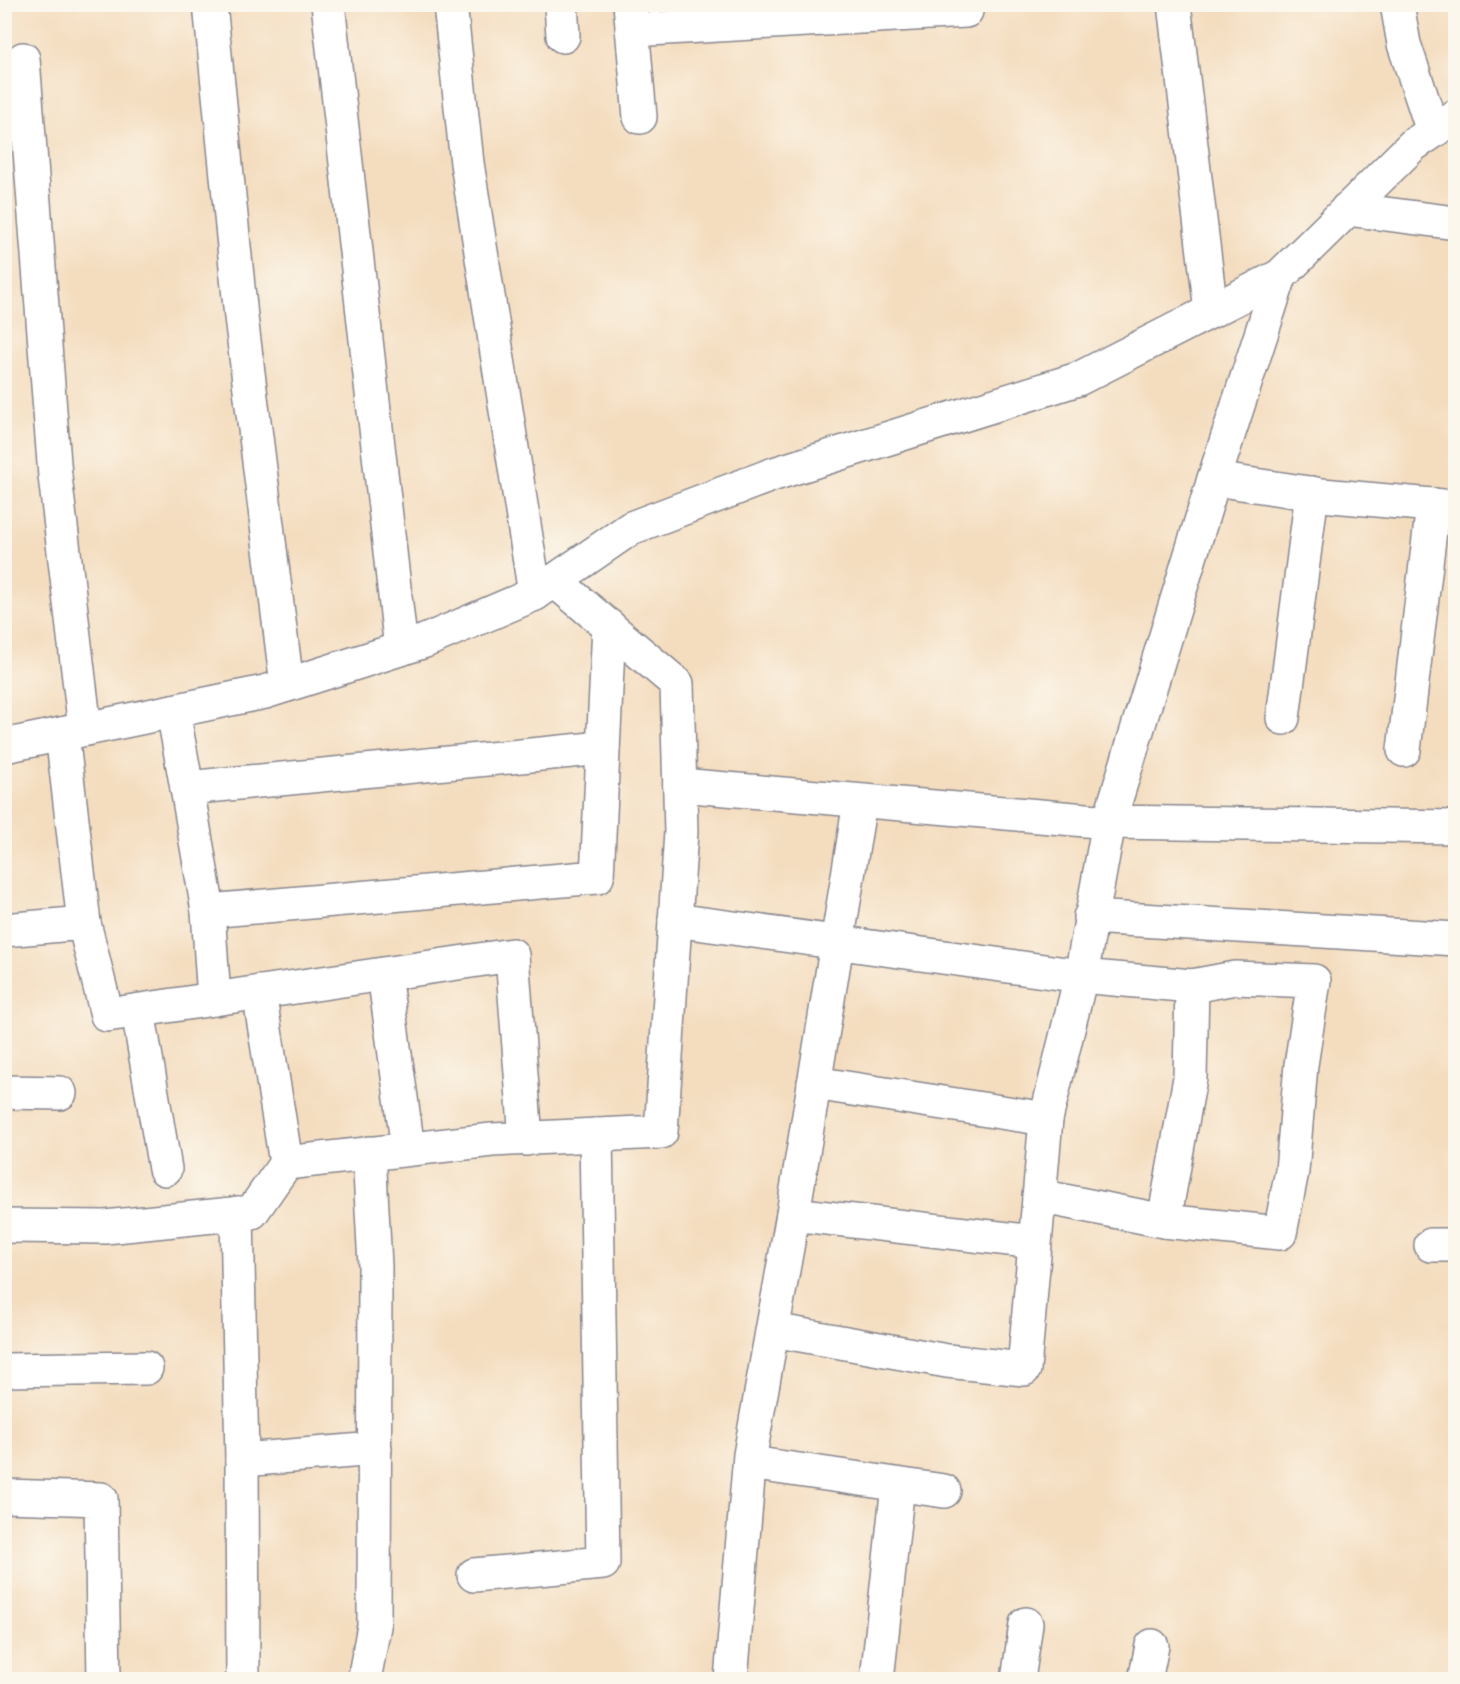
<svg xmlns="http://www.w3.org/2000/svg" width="1460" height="1684" font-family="'Libre Caslon Text',serif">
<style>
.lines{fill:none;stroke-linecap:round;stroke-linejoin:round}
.minor-casing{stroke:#88868e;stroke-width:36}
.minor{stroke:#fff;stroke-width:33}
</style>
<rect width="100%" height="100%" fill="#fbf7ec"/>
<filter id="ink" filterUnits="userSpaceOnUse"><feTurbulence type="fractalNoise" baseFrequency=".0167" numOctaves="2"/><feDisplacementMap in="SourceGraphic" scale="12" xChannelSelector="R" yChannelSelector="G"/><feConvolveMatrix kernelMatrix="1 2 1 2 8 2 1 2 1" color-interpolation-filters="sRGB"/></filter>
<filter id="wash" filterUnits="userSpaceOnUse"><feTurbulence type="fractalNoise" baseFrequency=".008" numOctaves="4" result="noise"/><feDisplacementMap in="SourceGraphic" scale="24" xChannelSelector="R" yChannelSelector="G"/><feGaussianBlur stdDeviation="1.35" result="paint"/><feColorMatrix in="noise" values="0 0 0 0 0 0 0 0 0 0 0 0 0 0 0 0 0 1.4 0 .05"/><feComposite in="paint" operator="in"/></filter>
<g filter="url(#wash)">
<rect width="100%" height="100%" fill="#f4ddbf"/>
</g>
<g filter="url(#ink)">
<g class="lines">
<defs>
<g id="minor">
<polyline points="210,4 241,317 287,685"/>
<polyline points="328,4 401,649"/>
<polyline points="450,4 467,163 535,594"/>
<polyline points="561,4 563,36"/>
<polyline points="630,4 640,117"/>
<polyline points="1174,4 1211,311"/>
<polyline points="1397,4 1404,44 1433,131"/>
<polyline points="632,30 966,11"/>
<polyline points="23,59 55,476 85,729"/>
<polyline points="1347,209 1456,223"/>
<polyline points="1280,276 1214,479 1109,822 1456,827"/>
<polyline points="1214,479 1322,495 1454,507"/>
<polyline points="173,711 187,788"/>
<polyline points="1283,718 1312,493"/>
<polyline points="62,734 84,923"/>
<polyline points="4,746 265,692 425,641 535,594 631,528 774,474 1078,379 1280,276 1413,145 1456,116"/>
<polyline points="1404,750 1433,505"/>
<polyline points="680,785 1109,822 1081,976 1046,1119 1024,1369 947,1361 773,1330"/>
<polyline points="208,911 597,877 609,626"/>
<polyline points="1090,917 1456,939"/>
<polyline points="675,920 1081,976 1192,986 1190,1078 1164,1221"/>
<polyline points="4,930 84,923 107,1015 214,999 208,911 187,788 603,748"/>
<polyline points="384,974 408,1149"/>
<polyline points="259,992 286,1163"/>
<polyline points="214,999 512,955 526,1139"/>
<polyline points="138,1011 165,1169"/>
<polyline points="814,1083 1046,1119"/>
<polyline points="4,1092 60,1093"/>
<polyline points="1039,1196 1164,1221 1280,1233 1292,1171 1301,1065 1314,981 1235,978 1192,986"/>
<polyline points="237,1213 242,1460 375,1449"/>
<polyline points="793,1214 1034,1242"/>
<polyline points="4,1226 105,1227 252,1212 286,1163 492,1140 661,1132 681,832 677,684 555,581"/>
<polyline points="1431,1245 1456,1245"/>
<polyline points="4,1370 146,1368"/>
<polyline points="242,1460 243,1680"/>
<polyline points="750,1463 944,1491"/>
<polyline points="4,1496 101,1499 104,1680"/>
<polyline points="474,1575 603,1563 596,1135"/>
<polyline points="364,1680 374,1626 375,1266 369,1153"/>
<polyline points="731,1680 750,1455 793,1214 860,802"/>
<polyline points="877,1680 898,1485"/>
<polyline points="1018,1680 1026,1624"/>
<polyline points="1145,1680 1152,1646"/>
</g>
</defs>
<!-- minor casing -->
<use href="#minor" class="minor-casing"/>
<!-- minor -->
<use href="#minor" class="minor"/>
</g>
</g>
<!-- margin -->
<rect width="1460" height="1684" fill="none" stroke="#fbf7ec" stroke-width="24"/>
</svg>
